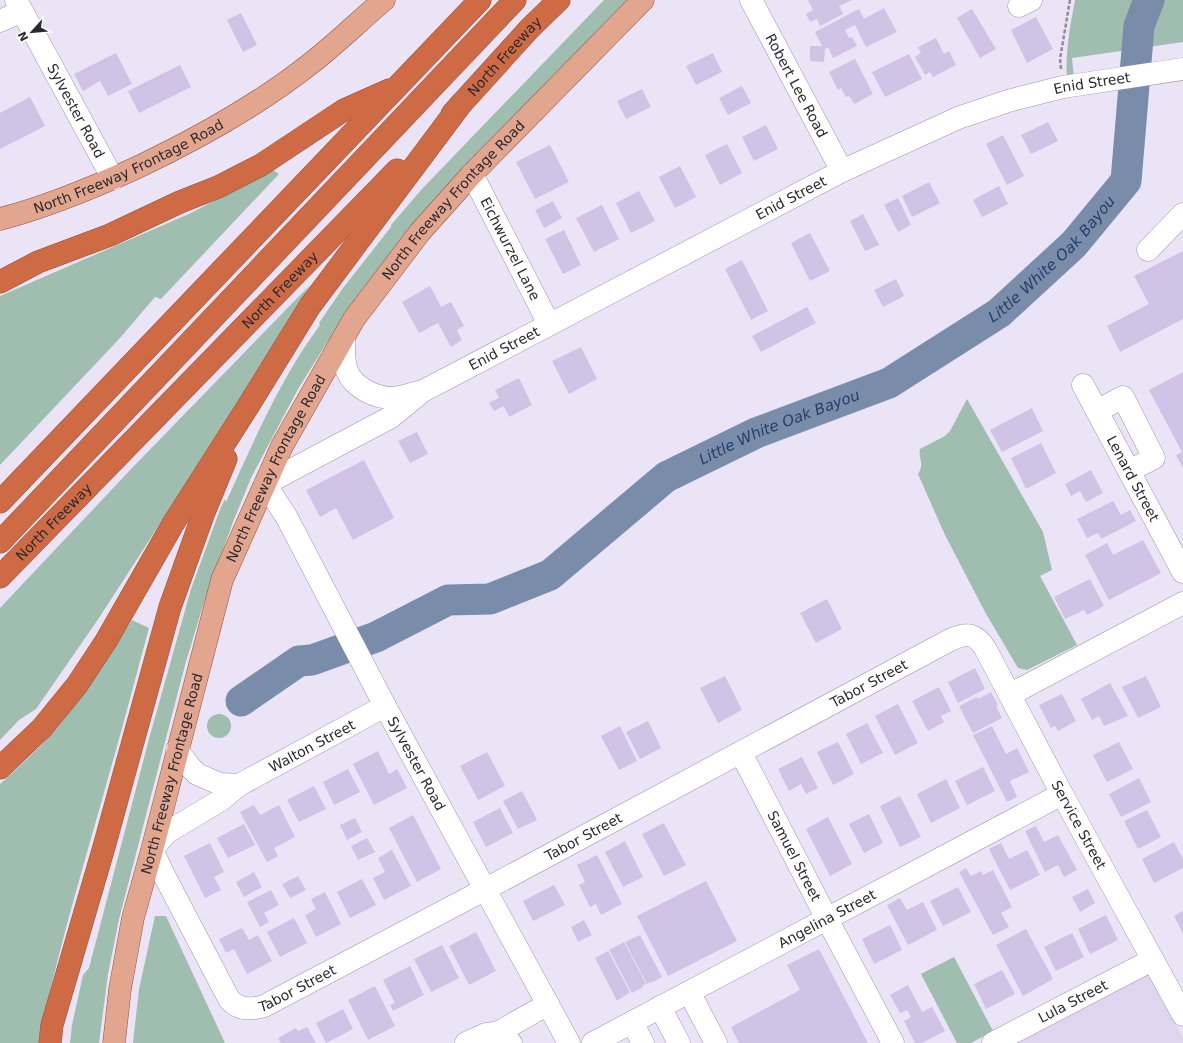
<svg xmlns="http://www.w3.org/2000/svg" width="1183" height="1043" viewBox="0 0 1183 1043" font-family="'DejaVu Sans',sans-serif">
  <rect width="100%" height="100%" fill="#ebe3f6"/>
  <polygon fill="#dfd5ef" points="1148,974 1183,1038 1183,1043 1009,1043"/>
  <g fill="#9fbeb0">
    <path d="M604,0h24l-64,65 -123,127 -79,98 -34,51 -30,48 -47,89 -18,44 -28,77 -20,66 -66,254 -11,55 -9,69h-29l2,-18 11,-50 6,-7 60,-229 42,-150 30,-82 4,-8 1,3c28,-61 54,-123 94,-177l-1,-2 24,-35 48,-61v-2l31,-36z"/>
    <path d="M1075,0h108v42l-111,16 2,21 -7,1c-2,-28 3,-53 8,-80z"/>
    <polygon points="273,170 279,174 161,299 155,297 120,338 0,465 0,296 191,213"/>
    <polygon points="310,285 216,437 99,618 36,709 19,720 0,740 0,608 134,466"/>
    <path d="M967,399l76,133 9,38 -12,6 37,69 -50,25 -9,-2 -33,-56 -40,-77 -27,-61c7,-11 0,-16 2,-25l25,-13 5,-5z"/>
    <path d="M132,620l17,8c-13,47 -25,95 -39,143 -25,90 -53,180 -71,272h-39v-259c20,-18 40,-36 57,-56 28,-34 51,-71 75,-108z"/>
    <circle cx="219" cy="726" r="12"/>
    <polygon points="155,916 166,916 225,1043 133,1043 139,989"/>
    <polygon points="954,957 993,1031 971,1043 957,1043 921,974"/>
  </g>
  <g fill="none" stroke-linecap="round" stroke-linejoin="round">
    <path stroke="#798caa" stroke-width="31" id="s1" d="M241,701l58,-40 13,-1 64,-23 72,-37 42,-1 60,-24 116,-98 90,-44 133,-50 110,-70 75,-69 52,-63 13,-155 10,-26"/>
  </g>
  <g fill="#d1c3e6">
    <polygon points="808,0 852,0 839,6 843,14 820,26 817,19 810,22 806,14 813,10"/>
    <polygon points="884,8 897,32 866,47 855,25 845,30 849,38 852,37 857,46 833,58 828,47 825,49 824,62 810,61 810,46 822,46 815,32 859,9 864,19"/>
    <polygon points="972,9 996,49 980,58 957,18"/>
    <polygon points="241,13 257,45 243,52 227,20"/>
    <polygon points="1036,17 1053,49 1027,63 1011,30"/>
    <polygon points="936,38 944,54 949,51 956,65 933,77 930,72 925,75 915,57 921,53 918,47"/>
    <polygon points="116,53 132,84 108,96 100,81 83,91 74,74"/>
    <polygon points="713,53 722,72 696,85 686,66"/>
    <polygon points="909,54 922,79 885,97 872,72"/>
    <polygon points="855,59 873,94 854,104 849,96 846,97 841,88 838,90 829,72"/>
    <polygon points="180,65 191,87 139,113 128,91"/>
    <polygon points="742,86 751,103 728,115 719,98"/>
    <polygon points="642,89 651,107 626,119 617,101"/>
    <polygon points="30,97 45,126 0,149 0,113"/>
    <polygon points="1048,122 1058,141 1031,154 1021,135"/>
    <polygon points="766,125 778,149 754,161 742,137"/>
    <polygon points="1003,135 1024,176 1007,185 986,144"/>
    <polygon points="727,144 742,173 720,185 705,155"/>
    <polygon points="550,145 569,182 535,199 516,162"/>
    <polygon points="680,166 696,197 675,208 659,177"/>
    <polygon points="929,182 940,203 912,217 902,196"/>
    <polygon points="999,186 1008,204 982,217 973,200"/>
    <polygon points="639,191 655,221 631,233 616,203"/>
    <polygon points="898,198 911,225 898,232 884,205"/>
    <polygon points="553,201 562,218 544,228 535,210"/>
    <polygon points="602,205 619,239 594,252 576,218"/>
    <polygon points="863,214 879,245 865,251 850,221"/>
    <polygon points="564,230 581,265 563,274 545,239"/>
    <polygon points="810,233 830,271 810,281 791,243"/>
    <polygon points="1183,251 1183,319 1120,352 1107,326 1149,304 1134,276"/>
    <polygon points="742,260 768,311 751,320 725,269"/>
    <polygon points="896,279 904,296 883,307 874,290"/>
    <polygon points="430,286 441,307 451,302 464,326 457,330 462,340 451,347 438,323 419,333 402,302"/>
    <polygon points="807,307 816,323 761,352 752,336"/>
    <polygon points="581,347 597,379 569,394 552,361"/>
    <polygon points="1183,372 1183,468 1176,455 1182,452 1149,390"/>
    <polygon points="519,378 532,405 509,417 504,406 494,411 489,403 499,398 495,390"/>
    <polygon points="1032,408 1043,431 1002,452 990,430"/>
    <polygon points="417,432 428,454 410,463 398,441"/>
    <polygon points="1041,443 1056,473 1026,489 1011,458"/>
    <polygon points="364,460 394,518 353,540 336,508 320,517 306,490"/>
    <polygon points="1091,470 1103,493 1086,502 1080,491 1071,496 1065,484"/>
    <polygon points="1113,501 1121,515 1130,510 1136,521 1101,539 1098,533 1087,538 1077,519"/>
    <polygon points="1143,540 1161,573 1109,600 1085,555 1107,543 1113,555"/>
    <polygon points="1090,579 1104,606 1087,615 1084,610 1065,619 1054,597"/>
    <polygon points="827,599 842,629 816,643 800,613"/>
    <polygon points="975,668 985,689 958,703 948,682"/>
    <polygon points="725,676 742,710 718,723 700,688"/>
    <polygon points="1146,676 1161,707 1138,718 1122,687"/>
    <polygon points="1110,683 1128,716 1104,726 1099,716 1092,720 1081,699"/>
    <polygon points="939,687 951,711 941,716 944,722 928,731 912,701"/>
    <polygon points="991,692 998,705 996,706 1002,718 973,733 959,706 977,697 978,699"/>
    <polygon points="1062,694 1076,721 1058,731 1055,726 1051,728 1039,705"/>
    <polygon points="898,704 918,743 895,755 875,716"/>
    <polygon points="648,721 661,748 640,759 626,732"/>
    <polygon points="867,723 883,753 861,764 846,734"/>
    <polygon points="620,726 637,761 619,770 601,736"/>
    <polygon points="992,726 1006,754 1017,748 1029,772 1010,781 1017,797 1007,802 973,735"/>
    <polygon points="838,742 854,774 833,785 817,752"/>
    <polygon points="1119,742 1133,769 1107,782 1093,755"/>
    <polygon points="378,751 389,774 397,769 407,788 374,805 353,764"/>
    <polygon points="487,752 505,786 478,800 460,766"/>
    <polygon points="802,757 818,788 806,794 801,784 789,791 778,769"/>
    <polygon points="983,767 995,791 967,805 955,781"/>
    <polygon points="348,769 360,792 334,805 323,782"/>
    <polygon points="1139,778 1151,802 1121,817 1109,794"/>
    <polygon points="946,779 960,808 931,823 917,794"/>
    <polygon points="314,786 326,809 299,822 287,800"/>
    <polygon points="522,791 537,820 518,829 503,801"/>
    <polygon points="900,796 921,837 900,847 880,806"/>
    <polygon points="254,805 260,815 279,805 295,837 274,848 278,856 267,862 240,812"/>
    <polygon points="500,808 513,833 486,847 473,822"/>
    <polygon points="1147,810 1161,837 1138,849 1124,821"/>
    <polygon points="869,814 883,843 864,853 849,824"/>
    <polygon points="413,815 441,869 417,882 389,828"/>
    <polygon points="828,817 852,864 830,876 806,829"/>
    <polygon points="355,818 362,832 347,840 340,825"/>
    <polygon points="664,823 686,865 664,876 642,834"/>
    <polygon points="244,824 255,845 228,858 217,838"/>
    <polygon points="1036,826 1044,842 1058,835 1077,870 1064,877 1058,865 1045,872 1025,831"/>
    <polygon points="367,838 375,852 358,860 351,846"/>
    <polygon points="625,841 643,877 623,887 605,852"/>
    <polygon points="1174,842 1183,859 1183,868 1154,883 1142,859"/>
    <polygon points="210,843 224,872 214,877 221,890 205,898 184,856"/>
    <polygon points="1001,843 1009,859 1027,850 1040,875 1010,890 989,849"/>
    <polygon points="392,850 411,886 384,900 373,878 385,872 378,858"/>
    <polygon points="597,855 622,904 601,915 596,904 590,907 579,885 585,882 577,865"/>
    <polygon points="966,868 971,876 981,871 983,875 993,870 1012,907 1001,913 1009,927 993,935 959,872"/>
    <polygon points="254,872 262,887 244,897 236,882"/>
    <polygon points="298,876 306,890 290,898 282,884"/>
    <polygon points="362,879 376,905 350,918 337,892"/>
    <polygon points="706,881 737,941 668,976 637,916"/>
    <polygon points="554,885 565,905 533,921 523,901"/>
    <polygon points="958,887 971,912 943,926 930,901"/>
    <polygon points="1088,889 1095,903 1080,912 1072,897"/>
    <polygon points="271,890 279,905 264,913 269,922 260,927 247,902"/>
    <polygon points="325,892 341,924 316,937 305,915 316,909 311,899"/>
    <polygon points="900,898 907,910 923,902 937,930 908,945 887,905"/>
    <polygon points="1183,911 1183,934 1174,916"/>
    <polygon points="1106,915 1118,940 1090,954 1078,929"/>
    <polygon points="294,918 307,943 280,957 267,932"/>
    <polygon points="584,920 592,935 578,942 571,927"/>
    <polygon points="890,925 902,950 874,964 862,939"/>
    <polygon points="242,928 249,940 258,935 272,961 247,974 234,949 226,953 219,939"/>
    <polygon points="1026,929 1053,979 1023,996 996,945"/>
    <polygon points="476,932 496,971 469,985 449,946"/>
    <polygon points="1072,933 1084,957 1056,971 1044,947"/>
    <polygon points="640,935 662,977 651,983 650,982 647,984 625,942"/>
    <polygon points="624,942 646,984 642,986 643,987 632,993 609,950"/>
    <polygon points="442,945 459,978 431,992 414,959"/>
    <polygon points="819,949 868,1043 739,1043 731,1027 800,990 787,965"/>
    <polygon points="608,951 630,992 617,1001 595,958"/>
    <polygon points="410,966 424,995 393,1011 390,1005 395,1003 383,980"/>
    <polygon points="1002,970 1015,994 986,1009 974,984"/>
    <polygon points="908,985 922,1012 932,1007 945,1031 922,1043 915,1043 904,1021 911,1017 907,1010 900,1013 890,995"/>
    <polygon points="375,986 395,1026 368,1040 348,1000"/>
    <polygon points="343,1009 353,1029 326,1043 316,1023"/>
    <polygon points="307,1027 316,1043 281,1043 278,1038 296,1028 298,1031"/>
  </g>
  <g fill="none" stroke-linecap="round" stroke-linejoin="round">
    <g stroke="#9e97a8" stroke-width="23">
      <g id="minor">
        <path id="s2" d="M16,0l97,179"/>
        <path id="s3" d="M751,0l91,171"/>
        <polyline points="1019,6 1031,0"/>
        <polyline points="0,21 22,11"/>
        <path id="s4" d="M472,174l77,150"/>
        <polyline points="1148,250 1183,214"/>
        <path id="s5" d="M344,337c0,11 -1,23 3,34 7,17 28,27 46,27 10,-1 20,-5 30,-7l419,-220 116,-53 50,-17 55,-14 120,-18"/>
        <path id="s6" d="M1083,385l100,187"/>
        <path id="s7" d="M419,394l-28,23 -126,67 21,32 99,190 184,337"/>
        <polyline points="1097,411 1123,397 1154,458 1129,471"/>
        <polyline points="1011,694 1183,603"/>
        <path id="s8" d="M385,706l-146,79 -18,15 -55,33 -14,17 13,27 64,122c9,11 22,11 35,7l220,-116 466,-250c17,-8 26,-7 36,10l76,144 121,221"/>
        <polyline points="177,750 190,767 197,774 220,784 239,785"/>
        <path id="s9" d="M741,753l86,166 66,124"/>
        <polyline points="689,992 716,1043"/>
        <polyline points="660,1007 679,1043"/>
        <polyline points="632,1022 643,1043"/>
        <polyline points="499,1032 548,1004"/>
        <polyline points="466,1043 486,1034 499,1032 511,1043"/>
        <path id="s10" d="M593,1043l469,-249"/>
        <path id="s11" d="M993,1043l159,-83"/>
      </g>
    </g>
    <g stroke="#95543d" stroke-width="23">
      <g id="major">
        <path id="s12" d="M0,219c47,-12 92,-31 136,-51 61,-29 121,-62 174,-104 26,-20 49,-43 74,-64"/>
        <path id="s13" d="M114,1043l6,-54 13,-71 19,-68 70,-270 60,-134 72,-127 66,-87 52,-58 171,-174"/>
      </g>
    </g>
    <g stroke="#95543d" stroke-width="23">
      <g id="highway">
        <path id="s14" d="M452,114l78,-86 29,-28"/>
        <polyline points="0,282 38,262 110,235 180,202 218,187 261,165 344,110 389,90"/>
        <polyline points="0,502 480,0"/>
        <polyline points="0,542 515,0"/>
        <path id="s15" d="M0,577l397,-407"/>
        <polyline points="0,768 42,728 77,685 106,641 173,524 247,408 310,306 461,104"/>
        <polyline points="50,1043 52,1025 104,847 170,607 203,515 226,459"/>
      </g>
    </g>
    <polyline stroke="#928c99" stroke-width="2.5" stroke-dasharray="4 2" stroke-linecap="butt" points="1061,69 1060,59 1070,0"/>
    <use href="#minor" stroke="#fff" stroke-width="22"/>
    <use href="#major" stroke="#e2a68f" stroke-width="22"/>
    <use href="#highway" stroke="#ce6b44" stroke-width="22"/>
  </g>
  <g text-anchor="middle" stroke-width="3" stroke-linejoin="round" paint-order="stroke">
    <g font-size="14" fill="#2c2930" stroke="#fff">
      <text dy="5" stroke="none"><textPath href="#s14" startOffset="78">North Freeway</textPath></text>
      <text dy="5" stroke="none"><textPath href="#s5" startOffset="861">Enid Street</textPath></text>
      <text dy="5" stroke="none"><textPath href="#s3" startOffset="97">Robert Lee Road</textPath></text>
      <text dy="5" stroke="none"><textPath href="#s2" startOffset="126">Sylvester Road</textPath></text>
      <text dy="5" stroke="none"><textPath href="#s12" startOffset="139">North Freeway Frontage Road</textPath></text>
      <text dy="5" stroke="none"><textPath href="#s5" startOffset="537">Enid Street</textPath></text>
      <text dy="5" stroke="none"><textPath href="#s13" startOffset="924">North Freeway Frontage Road</textPath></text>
      <text dy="5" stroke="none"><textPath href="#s4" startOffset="84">Eichwurzel Lane</textPath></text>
      <text dy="5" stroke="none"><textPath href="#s15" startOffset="401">North Freeway</textPath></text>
      <text dy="5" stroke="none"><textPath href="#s5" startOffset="213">Enid Street</textPath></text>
      <text dy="5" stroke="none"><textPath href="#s13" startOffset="600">North Freeway Frontage Road</textPath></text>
      <text dy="5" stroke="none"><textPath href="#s6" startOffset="106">Lenard Street</textPath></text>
      <text dy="5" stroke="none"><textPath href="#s15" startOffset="77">North Freeway</textPath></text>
      <text dy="5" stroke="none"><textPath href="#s8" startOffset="1167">Tabor Street</textPath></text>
      <text transform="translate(312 746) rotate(-28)" y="5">Walton Street</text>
      <text dy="5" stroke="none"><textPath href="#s7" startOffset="497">Sylvester Road</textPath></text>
      <text dy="5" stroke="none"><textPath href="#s13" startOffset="276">North Freeway Frontage Road</textPath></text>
      <text dy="5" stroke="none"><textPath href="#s8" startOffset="1500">Service Street</textPath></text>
      <text dy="5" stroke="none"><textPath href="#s8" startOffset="843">Tabor Street</textPath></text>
      <text dy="5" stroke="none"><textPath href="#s9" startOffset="116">Samuel Street</textPath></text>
      <text dy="5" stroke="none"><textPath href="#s10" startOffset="265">Angelina Street</textPath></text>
      <text dy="5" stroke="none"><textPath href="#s8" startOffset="519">Tabor Street</textPath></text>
      <text dy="5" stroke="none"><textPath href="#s11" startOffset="90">Lula Street</textPath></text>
    </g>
    <g font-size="15" font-style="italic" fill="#25406a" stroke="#fff">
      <text dy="5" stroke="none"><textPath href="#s1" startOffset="939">Little White Oak Bayou</textPath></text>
      <text dy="5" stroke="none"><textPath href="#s1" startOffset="615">Little White Oak Bayou</textPath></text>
    </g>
  </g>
  <g transform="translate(32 32) rotate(243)" stroke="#ffffff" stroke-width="3" paint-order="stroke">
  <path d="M0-3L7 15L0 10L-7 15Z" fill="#2c2930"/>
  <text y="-6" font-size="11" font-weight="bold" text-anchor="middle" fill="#2c2930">N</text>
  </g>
</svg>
